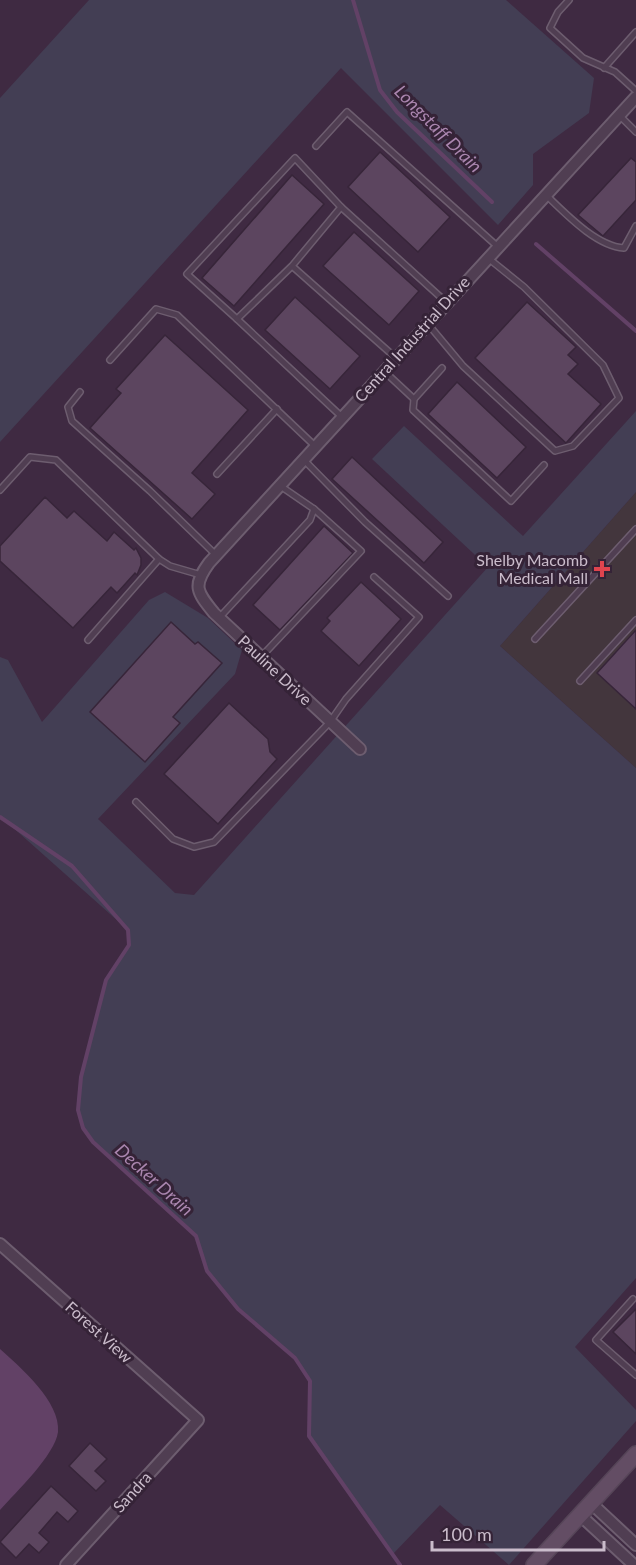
<svg xmlns="http://www.w3.org/2000/svg" width="636" height="1565" viewBox="0 0 636 1565" font-family="Lato,sans-serif">
  <rect width="100%" height="100%" fill="#3f2a42"/>
  <polygon fill="#43363d" points="636,492 636,768 500,646"/>
  <g fill="#433e54">
    <polygon points="89,0 506,0 594,78 589,113 533,154 533,185 498,225 341,68 0,442 0,98"/>
    <polygon points="636,411 636,492 500,646 636,768 636,1278 575,1347 636,1410 636,1421 509,1565 440,1505 393,1554 309,1436 310,1381 295,1358 238,1309 207,1271 196,1236 93,1142 83,1128 78,1110 81,1077 106,980 129,945 128,930 0,816 0,657 8,660 42,722 149,600 165,592 208,618 242,650 235,674 98,819 175,893 194,895 488,567 372,459 404,426 523,536"/>
  </g>
  <path fill="#624166" d="M0,1349c20,18 61,53 58,83 -3,23 -42,60 -58,78z"/>
  <g fill="none" stroke-linecap="round" stroke-linejoin="round">
    <g stroke="#624166" stroke-width="4">
      <polyline points="353,0 380,90 397,112 492,202"/>
      <polyline points="536,244 636,331"/>
      <polyline points="0,817 72,866 128,930 129,945 106,980 81,1077 78,1110 83,1128 93,1142 196,1236 207,1271 238,1309 295,1358 310,1381 309,1436 400,1565"/>
    </g>
  </g>
  <g fill="#5c455f" stroke="#372539" stroke-width="1.5">
    <polygon points="380,152 450,217 418,252 348,187"/>
    <polygon points="631,158 636,162 636,200 603,236 578,215"/>
    <polygon points="292,175 324,204 234,306 202,278"/>
    <polygon points="354,232 419,291 389,325 323,266"/>
    <polygon points="295,297 360,356 330,389 265,330"/>
    <polygon points="527,302 576,347 568,355 578,364 568,374 601,404 566,443 475,358"/>
    <polygon points="165,335 248,410 192,473 215,494 192,519 90,428 121,393 116,389"/>
    <polygon points="457,382 526,447 497,478 428,414"/>
    <polygon points="352,457 443,542 424,563 332,479"/>
    <polygon points="45,497 67,518 74,511 107,541 114,532 134,550 136,548 141,558 141,565 137,575 135,573 117,593 111,587 73,628 0,561 0,546"/>
    <polygon points="324,526 353,553 280,630 253,605"/>
    <polygon points="361,582 401,619 359,666 321,631 330,621 327,618"/>
    <polygon points="171,622 195,644 198,642 222,663 173,717 180,723 145,762 90,712"/>
    <polygon points="636,630 636,709 597,673"/>
    <polygon points="229,703 268,739 270,752 277,759 218,824 164,774"/>
    <polygon points="636,1309 636,1354 613,1332"/>
    <polygon points="90,1443 107,1459 95,1471 106,1481 96,1491 69,1466"/>
    <polygon points="51,1486 78,1511 68,1522 57,1512 39,1533 49,1542 39,1553 29,1544 16,1558 0,1542"/>
  </g>
  <g fill="none" stroke-linecap="round" stroke-linejoin="round">
    <g stroke="#6d5d6f" stroke-width="8">
      <g id="lane">
        <polyline points="569,0 558,12 550,28 583,58 615,72 636,91"/>
        <polyline points="604,68 636,32"/>
        <polyline points="619,115 636,132"/>
        <polyline points="316,146 347,112 497,246"/>
        <path d="M546,195c20,19 50,51 78,53l12,-22"/>
        <polyline points="341,207 446,302"/>
        <polyline points="292,266 237,319 187,274 295,158 341,207 292,266 396,358"/>
        <polyline points="237,319 342,417"/>
        <polyline points="428,324 463,366 555,451 573,446 619,398 603,365 524,287 488,258"/>
        <polyline points="110,360 156,309 177,315 315,446"/>
        <polyline points="385,372 414,399 442,368"/>
        <polyline points="80,392 68,407 72,421 150,491 216,555"/>
        <polyline points="414,399 413,410 511,501 544,465"/>
        <polyline points="303,459 365,522 448,596"/>
        <polyline points="217,474 277,409"/>
        <polyline points="0,490 30,457 56,460 159,559 170,566 201,575"/>
        <polyline points="219,618 310,520 314,509 279,485"/>
        <polyline points="535,639 636,529"/>
        <polyline points="88,640 159,559"/>
        <polyline points="261,657 361,551 314,509"/>
        <polyline points="580,681 636,620"/>
        <polyline points="136,802 173,839 194,847 214,842 330,722 346,699 419,617 374,577"/>
        <polyline points="633,1299 596,1340 636,1375"/>
      </g>
    </g>
    <g stroke="#6d5d6f" stroke-width="14">
      <g id="street">
        <path d="M360,749l-146,-136c-17,-21 -22,-27 -5,-50l427,-466"/>
        <polyline points="0,1244 198,1420 66,1565"/>
        <polyline points="591,1503 636,1545"/>
        <polyline points="580,1515 634,1565"/>
      </g>
    </g>
    <g stroke="#564558" stroke-width="18">
      <polyline id="secondary" points="534,1565 636,1454"/>
    </g>
    <use href="#lane" stroke="#503e52" stroke-width="5"/>
    <use href="#street" stroke="#503e52" stroke-width="10"/>
    <use href="#secondary" stroke="#634d64" stroke-width="15"/>
  </g>
  <path fill="#e0444e" stroke="#352337" stroke-width="2" d="M599 560h6v6h6v6h-6v6h-6v-6h-6v-6h6z"/>
  <g text-anchor="middle" stroke-width="6" stroke-linejoin="round" paint-order="stroke">
    <g font-size="16" fill="#cabccb" stroke="#352337">
      <text transform="translate(412 339) rotate(-48)" y="6">Central Industrial Drive</text>
      <text transform="translate(275 670) rotate(43)" y="6">Pauline Drive</text>
      <text transform="translate(99 1332) rotate(42)" y="6">Forest View</text>
      <text transform="translate(132 1492) rotate(-48)" y="6">Sandra</text>
    </g>
    <g font-size="16" fill="#cabccb" stroke="#352337" text-anchor="end">
      <text x="588" y="566">Shelby Macomb<tspan x="588" dy="18">Medical Mall</tspan></text>
    </g>
    <g font-size="18" font-style="italic" fill="#aa86af" stroke="#352337">
      <text transform="translate(438 129) rotate(45)" y="6">Longstaff Drain</text>
      <text transform="translate(154 1180) rotate(42)" y="6">Decker Drain</text>
    </g>
  </g>
  <path d="M432 1541v9h172v-9" fill="none" stroke="#cabccb" stroke-width="3"/>
  <text x="441" y="1541" font-size="18" fill="#cabccb" stroke="#352337" stroke-width="4.5" paint-order="stroke">100 m</text>
</svg>
